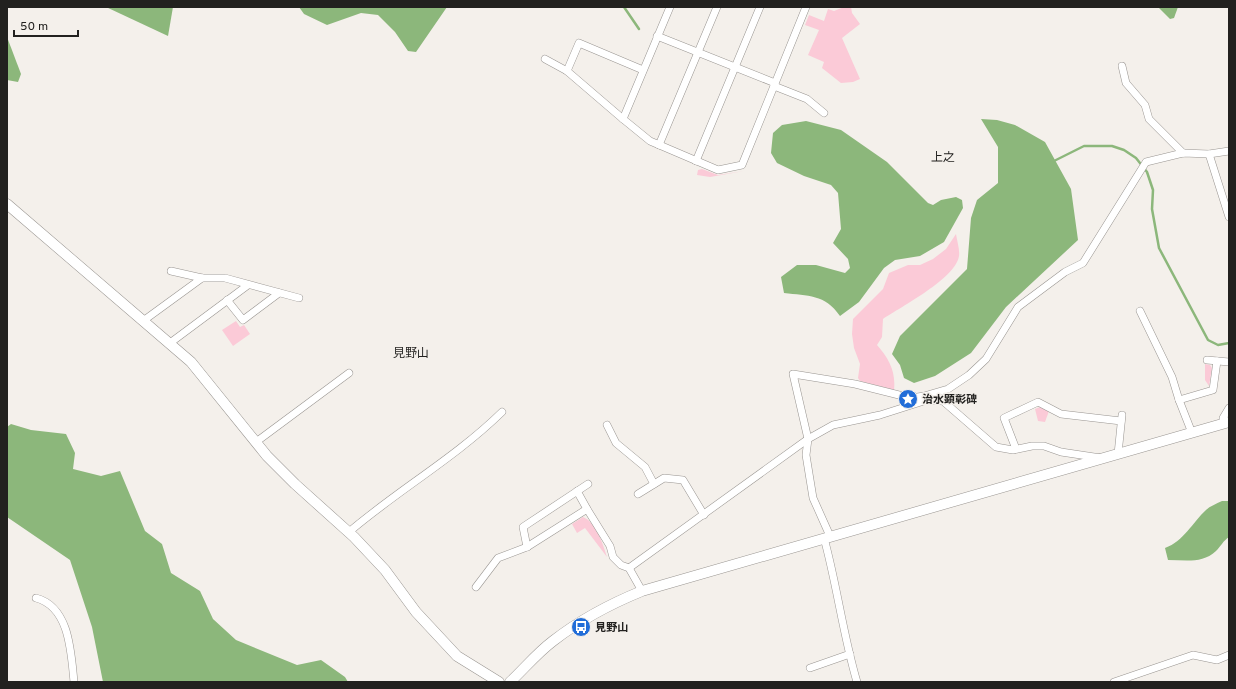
<svg xmlns="http://www.w3.org/2000/svg" width="1236" height="689" viewBox="0 0 1236 689" font-family="Overpass,'Noto Sans JP',sans-serif">
  <rect width="100%" height="100%" fill="#f4f0eb"/>
  <g fill="#fbcad7">
    <polygon points="844,7 851,7 852,13 860,24 842,38 860,79 853,82 841,83 822,68 824,62 808,55 819,30 805,25 809,15 824,21 828,9 834,11"/>
    <polygon points="702,169 718,175 744,171 710,177 697,175 698,170"/>
    <path d="M956,234c1,7 4,16 3,22 -3,22 -58,51 -76,63l-1,18 -5,8c12,14 19,26 17,45l-34,-9 -2,-3 2,-14 -6,-16 -2,-14 1,-15 30,-30 6,-16 19,-8h12l13,-6 13,-10z"/>
    <polygon points="236,321 240,327 244,325 250,334 233,346 222,330"/>
    <polygon points="1205,364 1210,365 1212,368 1209,386 1205,380"/>
    <polygon points="1040,407 1049,411 1045,422 1038,421 1035,409"/>
    <path d="M583,517c13,5 20,27 24,40l-22,-29 -8,5 -5,-9z"/>
  </g>
  <g fill="#8cb77b">
    <polygon points="106,7 173,7 168,36"/>
    <polygon points="299,7 447,7 416,52 408,51 395,32 378,15 361,13 327,25 304,14"/>
    <polygon points="1158,7 1178,7 1174,18 1170,19"/>
    <polygon points="7,37 21,74 18,82 7,80"/>
    <polygon points="981,119 997,120 1015,125 1045,142 1071,189 1078,240 1006,307 971,353 935,376 914,383 904,378 900,365 892,354 900,336 967,269 971,218 977,200 998,183 998,147"/>
    <path d="M806,121l35,9 46,32 41,41 5,2 8,-5 15,-3 6,3 1,8 -19,34 -24,14 -25,4 -11,8 -25,34 -19,14c-15,-22 -32,-20 -56,-23l-3,-16 16,-12h19l29,8 5,-5 -2,-9 -15,-16 8,-14 -3,-36 -7,-8 -27,-9 -27,-13 -6,-10 2,-20 9,-8z"/>
    <polygon points="11,424 31,430 66,434 75,453 73,469 101,476 120,471 145,531 162,544 171,573 200,591 213,619 236,640 297,665 321,660 345,677 348,682 103,682 92,627 70,560 7,517 7,427"/>
    <path d="M1222,501h7v36c-6,4 -8,9 -13,14 -14,13 -31,9 -48,9l-3,-12c19,-7 27,-25 41,-38 4,-4 10,-6 16,-9z"/>
  </g>
  <g fill="none" stroke-linecap="round" stroke-linejoin="round">
    <g stroke="#8cb77b" stroke-width="2.5">
      <polyline points="624,7 639,29"/>
      <polyline points="1054,161 1084,146 1112,146 1124,150 1136,158 1147,172 1153,190 1152,209 1159,248 1208,340 1218,345 1229,343"/>
    </g>
    <g stroke="#999591" stroke-width="8">
      <g id="street">
        <polyline points="670,7 623,119 650,141 718,170 742,165 806,7"/>
        <polyline points="657,36 775,83"/>
        <polyline points="545,59 567,71 623,119"/>
        <polyline points="1122,66 1126,83 1145,105 1149,119 1183,153"/>
        <polyline points="567,71 579,43 643,70"/>
        <polyline points="774,86 807,99 824,113"/>
        <polyline points="659,145 717,7"/>
        <polyline points="1209,154 1229,217"/>
        <polyline points="696,161 760,7"/>
        <polyline points="171,271 202,278 225,278 299,298"/>
        <polyline points="227,300 243,320 279,293"/>
        <polyline points="1140,311 1172,377 1179,400 1192,433"/>
        <polyline points="143,321 202,278"/>
        <polyline points="170,343 248,285"/>
        <polyline points="1207,360 1229,362"/>
        <polyline points="911,398 924,396 948,389 969,375 986,359 1018,307 1065,272 1083,263 1146,162 1183,153 1209,154 1229,151"/>
        <polyline points="1179,400 1213,390 1217,361"/>
        <polyline points="1224,423 1223,418 1229,408"/>
        <polyline points="607,425 616,443 645,467 654,484"/>
        <polyline points="256,442 349,373"/>
        <polyline points="1016,449 1004,418 1038,402 1061,414 1121,421"/>
        <polyline points="1118,454 1122,415"/>
        <polyline points="577,491 587,509"/>
        <polyline points="638,494 664,478 683,480 704,515"/>
        <path d="M349,532c49,-42 106,-74 153,-120"/>
        <polyline points="830,536 813,498 806,455 808,439 793,374 855,384 911,398 912,402"/>
        <path d="M824,538c13,47 19,97 33,144"/>
        <polyline points="527,547 523,527 588,484"/>
        <polyline points="629,568 808,439 833,425 880,415 924,401 943,401 996,447 1013,450 1032,446 1044,446 1061,452 1101,458"/>
        <polyline points="476,587 498,558 527,547 587,509 610,546 613,557 621,565 629,568 642,591"/>
        <path d="M36,598c34,9 35,55 38,84"/>
        <polyline points="810,668 850,654"/>
        <polyline points="1114,682 1193,655 1217,660 1229,655"/>
      </g>
    </g>
    <g stroke="#999591" stroke-width="11">
      <g id="secondary">
        <polyline points="7,204 191,362 267,456 295,484 354,537 385,570 416,612 457,656 499,682"/>
        <path d="M510,682c14,-13 27,-29 43,-41 27,-21 57,-37 89,-50l587,-169"/>
      </g>
    </g>
    <use href="#street" stroke="#fff" stroke-width="7"/>
    <use href="#secondary" stroke="#fff" stroke-width="10"/>
  </g>
  <defs>
    <g id="sight-disc" transform="scale(1)"><circle r="9.5" fill="#216dd8" stroke="#f4f0eb"/><path d="M0-6L1.8-2.2L6-1.7L2.9 1.2L3.7 5.4L0 3.3L-3.7 5.4L-2.9 1.2L-6-1.7L-1.8-2.2Z" fill="#fff"/></g>
    <g id="bus-disc" transform="scale(1)"><circle r="9.5" fill="#216dd8" stroke="#f4f0eb"/><path d="M-5-6H5V4H4V6H2V4H-2V6H-4V4H-5ZM-3.5-4V0h7V-4ZM-3.5 1.2v1.5H-2V1.2ZM2 1.2v1.5H3.5V1.2Z" fill="#fff"/></g>
  </defs>
  <g fill-rule="evenodd">
    <use href="#sight-disc" x="908" y="399"/>
    <use href="#bus-disc" x="581" y="627"/>
  </g>
  <g text-anchor="middle" stroke-width="3" stroke-linejoin="round" paint-order="stroke">
    <g font-size="11" font-weight="bold" fill="#22211f" stroke="#f4f0eb" text-anchor="start">
      <text x="922" y="403">治水顕彰碑</text>
      <text x="595" y="631">見野山</text>
    </g>
    <g font-size="12" fill="#22211f" stroke="#f4f0eb">
      <text x="943" y="161">上之</text>
      <text x="411" y="357">見野山</text>
    </g>
  </g>
  <rect width="1236" height="689" fill="none" stroke="#22211f" stroke-width="16"/>
  <path d="M14 30v6h64v-6" fill="none" stroke="#22211f" stroke-width="2"/>
  <text x="20" y="30" font-size="12" fill="#22211f" stroke="#f4f0eb" stroke-width="3" paint-order="stroke">50 m</text>
</svg>
